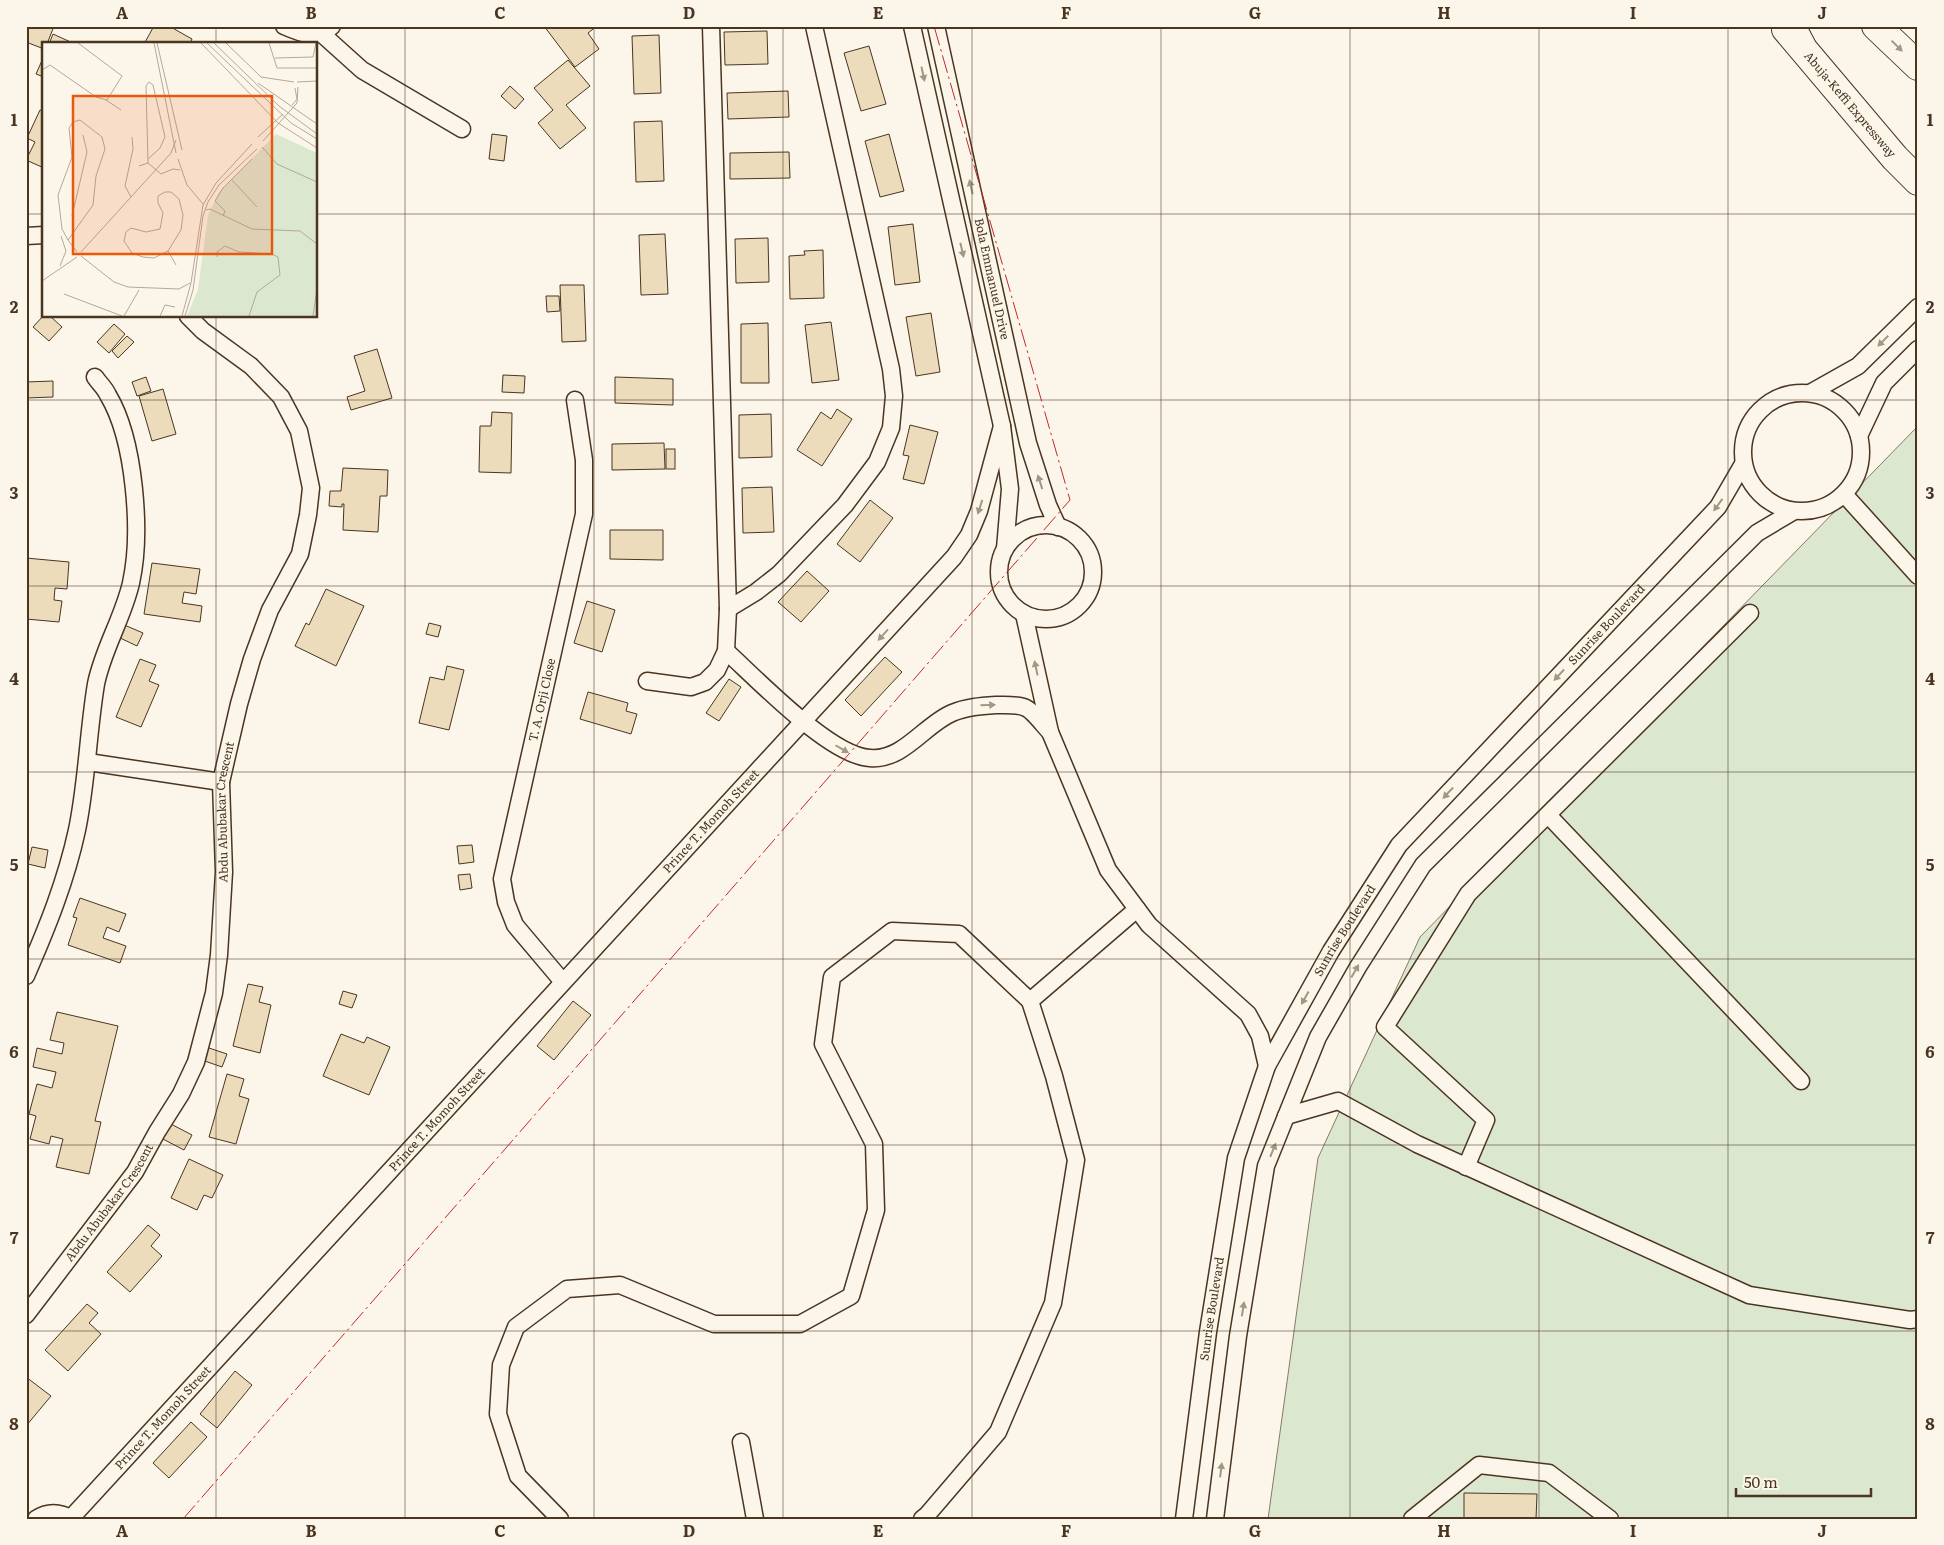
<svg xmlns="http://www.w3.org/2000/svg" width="1944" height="1545" viewBox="0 0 1944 1545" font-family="Literata,serif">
  <rect width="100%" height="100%" fill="#fbf6e9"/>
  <polygon fill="#dce7d0" stroke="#887966" points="1918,426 1918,1519 1268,1519 1318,1158 1420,937"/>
  <g fill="#ecdcbc" stroke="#4a3520">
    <polygon points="26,26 54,26 47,44 44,44 44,49 26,42"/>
    <polygon points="154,26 169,26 192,39 190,44 144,44"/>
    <polygon points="544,26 597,26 588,33 599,49 575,67"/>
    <polygon points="767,31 768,64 725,65 724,32"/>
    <polygon points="53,34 75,44 49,44"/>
    <polygon points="659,35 661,93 634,94 632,36"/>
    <polygon points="869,46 886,104 861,111 844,53"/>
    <polygon points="44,56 44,77 36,74"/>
    <polygon points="568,60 590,86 566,105 586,128 560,149 538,123 553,110 534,88"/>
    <polygon points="510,86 524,99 515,109 501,96"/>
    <polygon points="788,91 789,117 728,119 727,93"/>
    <polygon points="40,110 44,111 44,168 26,160 35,142 27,138"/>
    <polygon points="662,121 664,181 636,182 634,122"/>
    <polygon points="492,134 507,136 504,161 489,159"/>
    <polygon points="889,134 904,191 880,197 865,141"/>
    <polygon points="789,152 790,178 730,179 730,153"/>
    <polygon points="913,224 920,282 895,285 888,227"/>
    <polygon points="665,234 668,294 641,295 639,235"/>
    <polygon points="768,238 769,282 736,283 735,239"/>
    <polygon points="823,250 824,298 790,299 789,256 805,255 804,251"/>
    <polygon points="560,285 584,285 586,341 562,342"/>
    <polygon points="546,296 559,296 560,311 547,312"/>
    <polygon points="931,313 940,372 916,376 906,317"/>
    <polygon points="44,315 50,316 62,327 49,341 33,327"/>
    <polygon points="831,322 839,380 812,383 805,325"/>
    <polygon points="768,323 769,383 741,383 741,324"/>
    <polygon points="114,324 125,334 109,353 97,342"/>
    <polygon points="127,336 134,342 118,358 112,351"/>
    <polygon points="377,349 392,398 351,410 347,397 365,391 354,356"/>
    <polygon points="503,375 525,376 524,393 502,392"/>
    <polygon points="146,377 151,391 137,396 132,382"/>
    <polygon points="615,377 673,379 673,405 615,403"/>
    <polygon points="53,381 53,397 26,398 26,382"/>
    <polygon points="163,389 176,434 152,441 139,396"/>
    <polygon points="837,409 852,419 822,466 797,450 821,412 831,419"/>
    <polygon points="492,412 512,413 511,473 479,472 480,426 491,426"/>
    <polygon points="771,414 772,457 739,458 739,415"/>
    <polygon points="910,425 938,432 924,484 903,479 909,456 903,455"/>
    <polygon points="664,443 665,469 612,470 612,444"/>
    <rect x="666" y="449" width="9" height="20"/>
    <polygon points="343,468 388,470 387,496 380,496 378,532 343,530 344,504 342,504 342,507 329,506 330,491 341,491"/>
    <polygon points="772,487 774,532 743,533 742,488"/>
    <polygon points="870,500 893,518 860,562 837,544"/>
    <polygon points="610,530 663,530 663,560 610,559"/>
    <polygon points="26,558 69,562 67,589 55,588 54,600 62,601 59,622 26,619"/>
    <polygon points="152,563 200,569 196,594 184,592 182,603 202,606 200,622 144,614"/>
    <polygon points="807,571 829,591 801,622 778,602"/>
    <polygon points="326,589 364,606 336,666 295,646 306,623 309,625"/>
    <polygon points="587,601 615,610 602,652 574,643"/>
    <polygon points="429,623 441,626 438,637 426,634"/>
    <polygon points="122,624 143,633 137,646 116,636"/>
    <polygon points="885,657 902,672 861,716 845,700"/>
    <polygon points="140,659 156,665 149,681 159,685 141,727 116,717"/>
    <polygon points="447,666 464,670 449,730 419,723 430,677 444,680"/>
    <polygon points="729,679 741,687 719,721 706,713"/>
    <polygon points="588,692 628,703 626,711 637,714 631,734 580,719"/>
    <polygon points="472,845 474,862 459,864 457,846"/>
    <polygon points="32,847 48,850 45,868 28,864"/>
    <polygon points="470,874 472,888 460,890 458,875"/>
    <polygon points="80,898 126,914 119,932 107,927 103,938 126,946 120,963 68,945 77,918 73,917"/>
    <polygon points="248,984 263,987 259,1002 271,1005 260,1053 233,1046"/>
    <polygon points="343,991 357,995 352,1008 339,1004"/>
    <polygon points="573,1001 591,1015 554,1060 537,1046"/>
    <polygon points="57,1012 118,1026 95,1121 101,1122 89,1174 56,1167 63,1139 51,1136 49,1144 30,1139 36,1116 29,1114 37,1084 52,1088 56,1072 33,1067 37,1048 62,1054 64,1043 50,1040"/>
    <polygon points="341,1034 364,1043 367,1037 390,1047 369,1095 323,1076"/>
    <polygon points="203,1046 227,1054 222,1067 199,1059"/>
    <polygon points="227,1074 244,1079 239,1096 249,1099 236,1144 209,1137"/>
    <polygon points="169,1123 192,1135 184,1150 161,1138"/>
    <polygon points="189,1159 223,1175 212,1198 204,1195 197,1210 171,1198"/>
    <polygon points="148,1225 160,1235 151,1246 162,1256 130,1292 107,1272"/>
    <polygon points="87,1304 98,1313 89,1323 101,1334 68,1371 45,1350"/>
    <polygon points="235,1371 252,1385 217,1428 200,1414"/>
    <polygon points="26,1377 51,1396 26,1426"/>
    <polygon points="191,1422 207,1437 169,1478 153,1463"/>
    <polygon points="1464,1493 1537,1494 1536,1519 1464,1519"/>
  </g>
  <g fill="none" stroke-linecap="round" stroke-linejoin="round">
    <g stroke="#4a3520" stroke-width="19">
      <g id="minor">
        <path d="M284,26c16,7 34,15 48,0"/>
        <polyline points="912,26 1002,426 1010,489 1005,549"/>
        <path id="s1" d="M936,26l92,417 20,62 10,22"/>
        <polyline points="322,34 362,70 462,129"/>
        <polyline points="26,236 44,235"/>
        <circle cx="1802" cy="452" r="59"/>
        <polyline points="1810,393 1858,366 1918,307"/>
        <polyline points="1859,436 1884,383 1918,349"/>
        <polyline points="1844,494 1918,576"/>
        <circle cx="1046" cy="572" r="47"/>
        <polyline points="728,609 756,592 779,574 845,505 877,462 891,428 894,396 891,369 814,26"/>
        <polyline points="1024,614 1050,732 1108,870 1149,925 1248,1014 1260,1036 1267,1066"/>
        <path d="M726,651c31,28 104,105 144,107 33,3 54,-33 82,-45 14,-6 29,-7 44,-8 9,0 22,-1 30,3 7,3 18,18 24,24"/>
        <polyline points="647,681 691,687 705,682 717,670 726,651 728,609 711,26"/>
        <polyline points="88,762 221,782"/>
        <polyline points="1548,815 1801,1081"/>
        <path d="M26,976c21,-48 40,-95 51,-146 10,-48 11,-98 19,-146 7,-35 27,-66 35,-101 11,-50 4,-143 -23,-188 -3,-7 -9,-12 -13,-18"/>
        <path id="s2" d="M563,982l-48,-57 -9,-23 -4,-23 82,-365v-54l-9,-60"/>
        <polyline points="1030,1001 1137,909"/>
        <polyline points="1286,1116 1338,1101 1417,1144 1749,1295 1910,1320 1918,1319"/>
        <polyline points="1466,1167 1486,1120 1385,1027 1468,894 1750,613"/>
        <path id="s3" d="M26,1315l109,-143 22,-40 24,-38 15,-32 18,-69 5,-38 5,-83 -3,-90 18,-78 13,-45 18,-49 30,-56 8,-39 3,-27 -12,-57 -18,-34 -30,-31 -48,-35 -15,-15"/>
        <polyline points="741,1442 755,1519"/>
        <path id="s4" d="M71,1518l883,-961 15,-22 10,-24 23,-85"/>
        <path d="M36,1519c12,-8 24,-7 36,0"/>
        <polyline points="560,1519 518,1476 498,1414 501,1365 516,1327 567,1289 620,1285 714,1324 800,1324 851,1296 876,1210 874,1144 823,1044 832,977 892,931 959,934 1030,1001 1054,1076 1076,1160 1053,1303 998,1432 927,1515 922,1519"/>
        <path id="s5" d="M1184,1519l24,-187 28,-174 31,-92 64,-115 68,-106 319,-338 25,-43"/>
        <polyline points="1215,1519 1238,1336 1266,1166 1318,1037 1358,967 1423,865 1757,533 1794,511"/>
        <polyline points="1412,1519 1479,1465 1549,1473 1610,1519"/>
      </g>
    </g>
    <g stroke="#4a3520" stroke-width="30">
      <g id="trunk">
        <path id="s6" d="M1786,29l109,129 23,23"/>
      </g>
    </g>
    <g stroke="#4a3520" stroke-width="30">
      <g id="motorway">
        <polyline points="1791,26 1802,47"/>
        <polyline points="1876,26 1918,66"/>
      </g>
    </g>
    <use href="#minor" stroke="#fbf6e9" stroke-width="16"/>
    <use href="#trunk" stroke="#fbf6e9" stroke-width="28"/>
    <use href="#motorway" stroke="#fbf6e9" stroke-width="28"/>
    <polyline stroke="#c62828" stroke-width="1" stroke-dasharray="18 4 2.5 4" stroke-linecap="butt" points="183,1519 1070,500 934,26"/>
  </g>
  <defs><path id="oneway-solid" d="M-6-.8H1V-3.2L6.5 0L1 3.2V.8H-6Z" transform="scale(1.25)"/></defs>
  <g fill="#a29684">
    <use href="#oneway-solid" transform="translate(1897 46) rotate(44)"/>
    <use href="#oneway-solid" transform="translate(923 74) rotate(78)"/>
    <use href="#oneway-solid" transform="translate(971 187) rotate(-103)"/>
    <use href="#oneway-solid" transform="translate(962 250) rotate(77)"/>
    <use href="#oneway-solid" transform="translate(1883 341) rotate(135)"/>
    <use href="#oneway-solid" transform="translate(1040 482) rotate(-108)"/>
    <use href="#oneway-solid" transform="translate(1718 505) rotate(126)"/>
    <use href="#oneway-solid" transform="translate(980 507) rotate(108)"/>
    <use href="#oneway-solid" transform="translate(883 635) rotate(132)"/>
    <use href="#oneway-solid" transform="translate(1036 668) rotate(-102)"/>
    <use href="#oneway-solid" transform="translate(1559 675) rotate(133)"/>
    <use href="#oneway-solid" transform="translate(988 705) rotate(-2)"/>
    <use href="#oneway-solid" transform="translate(842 749) rotate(30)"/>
    <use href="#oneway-solid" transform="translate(1448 793) rotate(133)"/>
    <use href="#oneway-solid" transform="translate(1355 971) rotate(-60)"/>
    <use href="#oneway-solid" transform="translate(1305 998) rotate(119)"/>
    <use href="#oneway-solid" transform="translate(1273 1150) rotate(-68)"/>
    <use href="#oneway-solid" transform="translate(1243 1309) rotate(-81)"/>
    <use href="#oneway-solid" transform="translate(1221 1470) rotate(-83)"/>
  </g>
  <path fill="none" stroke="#4a3520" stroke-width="1" stroke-opacity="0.55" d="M216,26v18M405,26v1493M594,26v1493M783,26v1493M972,26v1493M1161,26v1493M1350,26v1493M1539,26v1493M1728,26v1493M26,214h18M316,214h1602M216,316v1203M26,400h1892M26,586h1892M26,772h1892M26,959h1892M26,1145h1892M26,1331h1892"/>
  <g text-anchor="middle" stroke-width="4" stroke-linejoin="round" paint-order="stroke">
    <g font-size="12" fill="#4a3520" stroke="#fbf6e9">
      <text dy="4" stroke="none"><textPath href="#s6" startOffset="99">Abuja-Keffi Expressway</textPath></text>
      <text dy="4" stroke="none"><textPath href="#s1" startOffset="259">Bola Emmanuel Drive</textPath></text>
      <text dy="4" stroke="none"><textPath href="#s5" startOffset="1022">Sunrise Boulevard</textPath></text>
      <text dy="4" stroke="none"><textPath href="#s2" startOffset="306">T. A. Orji Close</textPath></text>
      <text dy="4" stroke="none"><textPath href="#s3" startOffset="559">Abdu Abubakar Crescent</textPath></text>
      <text dy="4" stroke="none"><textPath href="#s4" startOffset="946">Prince T. Momoh Street</textPath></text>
      <text dy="4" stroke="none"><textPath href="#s5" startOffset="618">Sunrise Boulevard</textPath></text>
      <text dy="4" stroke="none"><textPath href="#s4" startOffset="541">Prince T. Momoh Street</textPath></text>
      <text dy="4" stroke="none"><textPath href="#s3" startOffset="140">Abdu Abubakar Crescent</textPath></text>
      <text dy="4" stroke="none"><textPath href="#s5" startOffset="212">Sunrise Boulevard</textPath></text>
      <text dy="4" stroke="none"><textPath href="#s4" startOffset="136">Prince T. Momoh Street</textPath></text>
    </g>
  </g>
  <g transform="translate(42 42)">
    <rect width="275" height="275" fill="#fbf6e9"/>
    <path d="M234,92l41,19v163h-130l11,-27 10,-74 11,-23z" fill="#dce7d0"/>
    <path fill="none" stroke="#b4a999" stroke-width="1" d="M112,1l22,110M115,1l25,107M159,1l77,80 39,25M165,1l84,80 26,16M172,1l65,63 38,28M184,1l35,34 33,5M227,1l8,25h40M233,16l38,-1 3,-14M0,28l8,-5 46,32 11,3 15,-24 -44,-33M255,40l20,-1M216,41l59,41M64,58l15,10M250,63l5,-6 -2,-11M216,95l25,-23M221,99l34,-38 1,-16M220,105l15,17 40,18M136,117l9,26 16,19M106,121l13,11 12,-5 7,1M97,124l9,-3 -2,-77 3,-4 4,3 12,52 -5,11 -12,11M190,138l25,27M89,155l-6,-11 8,-37 -1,-12M164,168l4,-1 42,20 48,2 17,13M30,174l15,-64 -4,-17M181,174l2,-5 -10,-10 8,-13 29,-29M26,198l25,-35 3,-29 9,-27 -3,-12 -22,-17 -7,2 -4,6 3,29 -14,38 4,34 6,11 9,12M126,209l-14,7 -11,-1 -11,-4 -8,-12 2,-9 5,-4 15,4 14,-3 3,-16 -5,-10v-7l7,-4h6l8,7 4,16 -2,15 -13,21 8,14M39,210l90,-99 5,-13M39,214l33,26 14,5 51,2 11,-6M175,215v-5l8,-6 14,6 33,2 6,3 2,18 -23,17 -8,24M18,224l6,-15 -5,-15M0,239l35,-24M22,252l58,22M82,274l15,-26M118,274l5,-11 10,2M140,274l9,-33 12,-78 13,-22 36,-39M143,274l8,-26 10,-74 5,-14 11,-17 38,-36M271,274l4,-27"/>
    <path fill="#e8590c" fill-opacity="0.15" stroke="#e8590c" stroke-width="2.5" d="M31,54h199v158h-199z"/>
    <rect width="275" height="275" fill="none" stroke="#4a3520" stroke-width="2.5"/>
  </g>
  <rect width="1944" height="1545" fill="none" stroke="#fbf6e9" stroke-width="55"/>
  <path d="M1736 1488v8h135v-8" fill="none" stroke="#4a3520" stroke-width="2.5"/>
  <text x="1744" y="1488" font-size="15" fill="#4a3520" stroke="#fbf6e9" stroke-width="4" paint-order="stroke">50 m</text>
  <rect x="28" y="28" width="1888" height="1490" fill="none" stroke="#4a3520" stroke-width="2"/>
  <g font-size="16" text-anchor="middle" font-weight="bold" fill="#4a3520">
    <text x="122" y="19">A</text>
    <text x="311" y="19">B</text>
    <text x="500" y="19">C</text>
    <text x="689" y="19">D</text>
    <text x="878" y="19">E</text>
    <text x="1066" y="19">F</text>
    <text x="1255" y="19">G</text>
    <text x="1444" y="19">H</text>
    <text x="1633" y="19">I</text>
    <text x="1822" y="19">J</text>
    <text x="14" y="126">1</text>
    <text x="1930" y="126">1</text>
    <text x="14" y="313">2</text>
    <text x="1930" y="313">2</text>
    <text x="14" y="499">3</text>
    <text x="1930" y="499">3</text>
    <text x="14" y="685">4</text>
    <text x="1930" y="685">4</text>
    <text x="14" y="871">5</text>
    <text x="1930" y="871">5</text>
    <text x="14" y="1058">6</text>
    <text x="1930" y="1058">6</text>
    <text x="14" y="1244">7</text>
    <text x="1930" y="1244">7</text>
    <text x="14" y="1430">8</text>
    <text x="1930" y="1430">8</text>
    <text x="122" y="1537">A</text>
    <text x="311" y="1537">B</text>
    <text x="500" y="1537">C</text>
    <text x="689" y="1537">D</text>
    <text x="878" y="1537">E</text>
    <text x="1066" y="1537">F</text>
    <text x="1255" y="1537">G</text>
    <text x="1444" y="1537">H</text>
    <text x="1633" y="1537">I</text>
    <text x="1822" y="1537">J</text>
  </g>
</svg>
